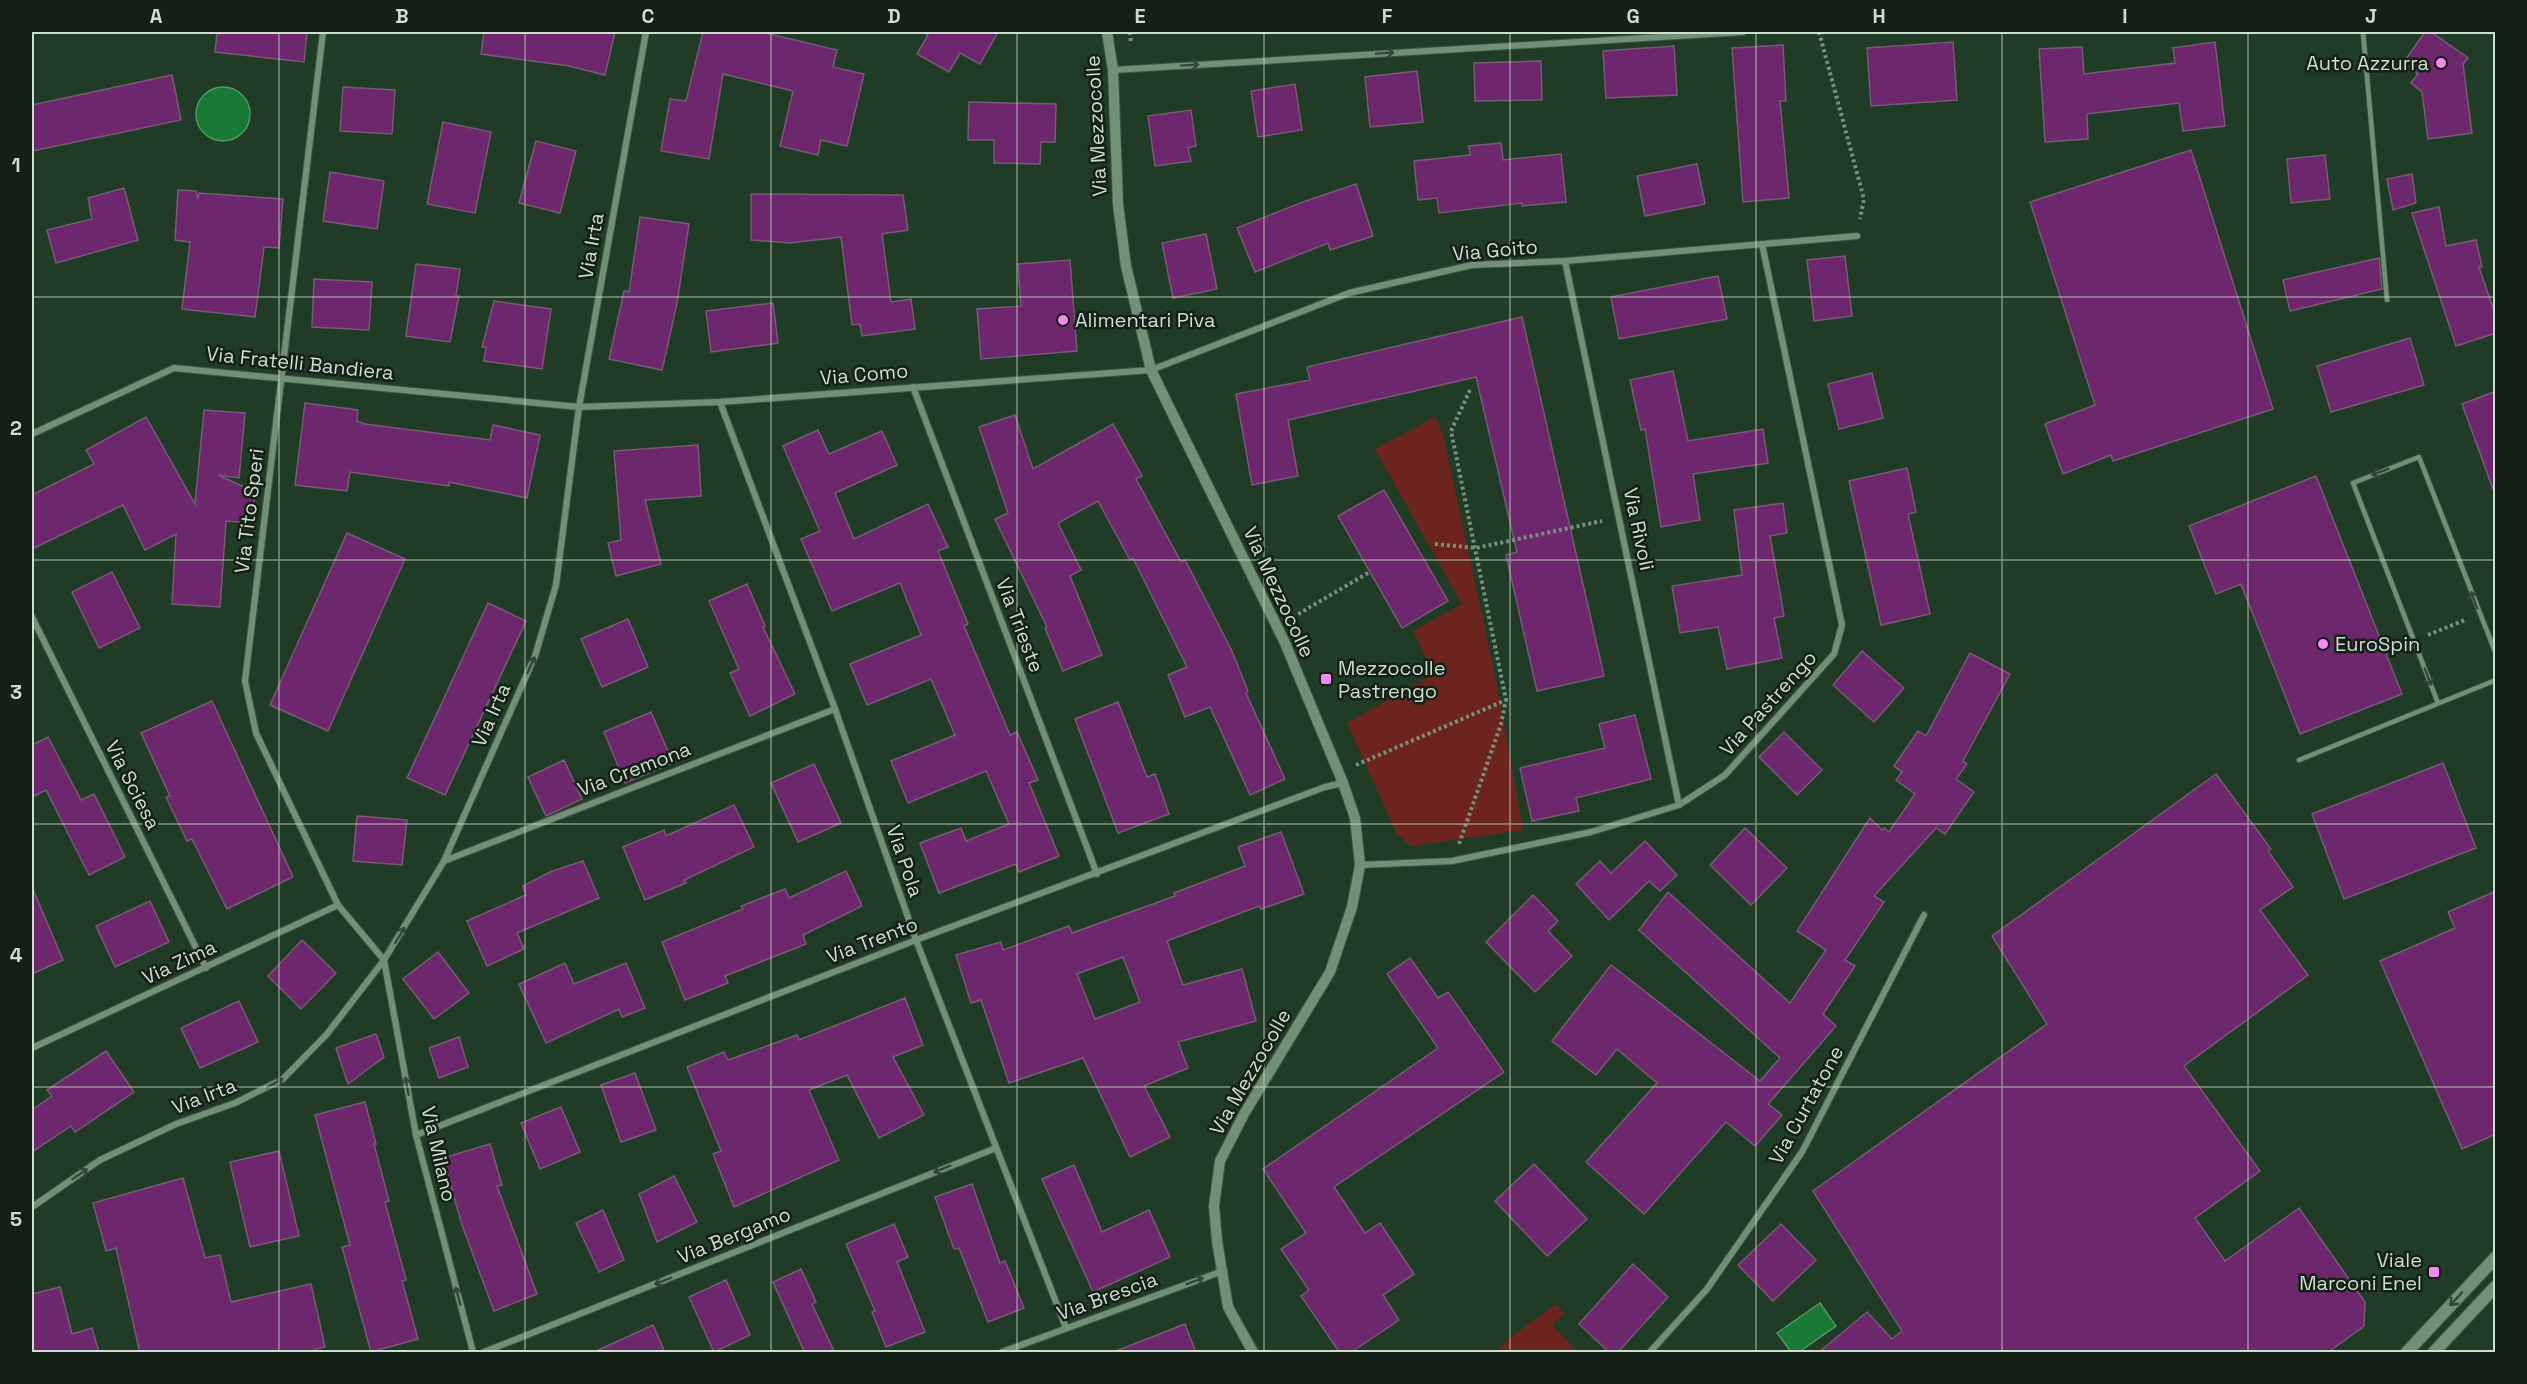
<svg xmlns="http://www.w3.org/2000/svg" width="2527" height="1384" viewBox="0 0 2527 1384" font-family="'Space Grotesk',sans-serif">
  <rect width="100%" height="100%" fill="#213c26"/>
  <g fill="#6e241e">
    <polygon points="1435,417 1443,434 1499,695 1523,830 1411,846 1397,834 1347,723 1434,674 1413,631 1462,604 1375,449"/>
    <polygon points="1556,1304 1564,1313 1552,1325 1577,1352 1497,1352 1505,1342"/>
  </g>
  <g fill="#1b7936" stroke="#509764" stroke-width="1.5">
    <circle cx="223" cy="114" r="27"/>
    <polygon points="1820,1303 1836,1326 1799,1352 1791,1352 1777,1333"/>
  </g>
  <g fill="#6d276c" stroke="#765b75" stroke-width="1.5" fill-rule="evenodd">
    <polygon points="217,32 307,32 304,62 215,52"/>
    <polygon points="484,32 615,32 605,75 569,66 481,54"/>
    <polygon points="703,32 761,32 837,50 833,67 864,74 847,146 821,140 818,155 780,146 793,91 723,74 709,159 661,151 670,99 686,101"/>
    <polygon points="922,32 998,32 980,64 960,53 949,72 917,54 928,35"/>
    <polygon points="2425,32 2431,32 2468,58 2463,64 2472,133 2428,139 2422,92 2411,83 2418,74 2403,63"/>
    <polygon points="1953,42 1957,100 1871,106 1867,48"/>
    <polygon points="2215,42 2225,126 2183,131 2179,103 2087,114 2088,139 2045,142 2039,49 2082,47 2084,74 2175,63 2173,48"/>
    <polygon points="1783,45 1786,101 1780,101 1789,198 1743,202 1732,48"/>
    <polygon points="1674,46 1677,95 1606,98 1603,51"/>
    <polygon points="1541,61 1542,100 1475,101 1474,63"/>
    <polygon points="1417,71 1423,122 1370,127 1365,77"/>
    <polygon points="172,75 181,120 32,151 32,105"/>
    <polygon points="1295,84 1302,130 1258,137 1251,91"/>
    <polygon points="343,87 395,90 392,134 340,131"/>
    <polygon points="969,102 1056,104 1055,142 1041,142 1040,164 994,163 994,140 968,140"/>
    <polygon points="1191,110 1196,146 1188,148 1191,161 1155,166 1148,116"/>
    <polygon points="443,122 491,132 475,213 427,204"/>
    <polygon points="536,141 576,151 560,213 519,203"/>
    <polygon points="1501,143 1503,160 1561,154 1566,202 1522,206 1522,203 1439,213 1437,198 1418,200 1414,161 1470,155 1469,146"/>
    <polygon points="2191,150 2273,409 2113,461 2111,455 2063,474 2045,424 2095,405 2030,202"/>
    <polygon points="2325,155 2330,199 2291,203 2287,159"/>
    <polygon points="1697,164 1705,204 1645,216 1637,176"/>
    <polygon points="330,172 384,181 377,229 323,221"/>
    <polygon points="2412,174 2416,203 2393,210 2387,179"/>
    <polygon points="1356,184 1373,236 1330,250 1328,243 1255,272 1237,228 1303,202"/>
    <polygon points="124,188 138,240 56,263 47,230 92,219 88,198"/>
    <polygon points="178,190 196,191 198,199 199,193 283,199 279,248 264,247 255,317 182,309 190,242 175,240"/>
    <polygon points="751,194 903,195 908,230 882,234 891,302 911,299 915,329 862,336 860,324 852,325 841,237 790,243 751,240"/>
    <polygon points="2439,207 2446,246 2476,240 2482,267 2479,267 2496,317 2496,333 2456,346 2412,213"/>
    <polygon points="640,217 689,224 677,303 662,370 609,359 624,291 629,292"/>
    <polygon points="1206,234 1217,289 1173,298 1162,243"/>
    <polygon points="1845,256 1852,316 1814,321 1807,260"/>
    <polygon points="2379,258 2382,289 2290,311 2283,280"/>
    <polygon points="1070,260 1077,351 981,359 977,309 1021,306 1018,264"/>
    <polygon points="416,264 460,269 456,296 459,296 450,342 406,336"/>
    <polygon points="1718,276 1727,319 1619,339 1611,297"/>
    <polygon points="314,279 372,282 369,330 312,327"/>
    <polygon points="494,301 551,309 542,369 484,361 486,347 482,347"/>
    <polygon points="773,303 778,343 711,352 706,311"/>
    <polygon points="1522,317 1604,676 1537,691 1506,555 1517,552 1476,377 1288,420 1298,476 1252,485 1236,394 1310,380 1307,367"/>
    <polygon points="2410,338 2424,385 2331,412 2317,366"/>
    <polygon points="1673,371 1688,441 1763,429 1768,463 1693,474 1700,520 1661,527 1645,429 1641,430 1630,380"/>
    <polygon points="1872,373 1883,418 1839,429 1828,384"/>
    <polygon points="2496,391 2496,489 2493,489 2462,404"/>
    <polygon points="305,403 358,410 357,421 365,424 490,440 493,425 540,435 527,498 449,482 449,486 350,472 347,491 295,485"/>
    <polygon points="204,410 245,413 239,478 218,475 255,492 252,523 226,521 220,607 172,604 176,534 145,550 123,505 32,549 32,495 94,464 86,450 146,417 195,504"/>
    <polygon points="1015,415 1033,469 1113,424 1142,476 1136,479 1181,562 1185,560 1231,649 1248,691 1246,693 1285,779 1250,795 1210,707 1185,717 1168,675 1187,667 1133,558 1130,560 1098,501 1058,523 1081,570 1070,576 1102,655 1063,671 1045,628 1047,627 995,519 1008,513 979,427"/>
    <polygon points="818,430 829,454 882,431 897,465 835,493 854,539 928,504 948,547 938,551 968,624 964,626 1010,735 1017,732 1038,780 1029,783 1059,856 1019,872 1016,864 939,893 920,843 961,828 966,841 1009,824 986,771 908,803 891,761 955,735 931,679 867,705 850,664 921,635 900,583 832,611 801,539 820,531 783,446"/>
    <polygon points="698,445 701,496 645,500 661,564 616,576 608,543 621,540 614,451"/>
    <polygon points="1907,468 1916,512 1908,514 1930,614 1881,625 1849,481"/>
    <polygon points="2316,476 2402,694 2300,734 2241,584 2216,594 2189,526"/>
    <polygon points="1384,490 1448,601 1402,628 1338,516"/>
    <polygon points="1783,503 1787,533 1770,536 1784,616 1774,618 1782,658 1727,669 1718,627 1680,633 1672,586 1742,575 1734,510"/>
    <polygon points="347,533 405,559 328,731 270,705"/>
    <polygon points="112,572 140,628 99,648 72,592"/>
    <polygon points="747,584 765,626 763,627 795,694 750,716 730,673 739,669 709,601"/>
    <polygon points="488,603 526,621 445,795 407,778"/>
    <polygon points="628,619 648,667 602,687 581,639"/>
    <polygon points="1862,651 1904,688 1874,722 1833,685"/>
    <polygon points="1970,653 2010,674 1963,761 1967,764 1956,779 1974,792 1945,834 1936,828 1874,896 1884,902 1845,960 1855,966 1823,1014 1836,1026 1768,1104 1782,1115 1755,1146 1726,1122 1644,1214 1586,1162 1657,1083 1617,1049 1596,1075 1552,1041 1611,965 1760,1081 1780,1058 1639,930 1668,892 1790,1003 1826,950 1797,931 1870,818 1882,830 1884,828 1889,832 1915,794 1896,780 1902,772 1894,766 1918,731 1926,736"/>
    <polygon points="212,701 293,877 227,909 192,839 187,841 166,797 170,796 141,733"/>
    <polygon points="1118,702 1147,777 1155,774 1169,814 1118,833 1075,719"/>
    <polygon points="651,712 673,763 625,783 604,732"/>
    <polygon points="1635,715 1651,779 1576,798 1579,811 1532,821 1520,768 1605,748 1599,724"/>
    <polygon points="1784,732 1822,770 1797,795 1759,757"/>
    <polygon points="48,737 81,800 94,794 125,857 89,875 46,790 32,797 32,745"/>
    <polygon points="564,760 582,799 546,816 528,777"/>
    <polygon points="2443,763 2476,848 2344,899 2312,814"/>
    <polygon points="814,764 841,823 798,842 771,783"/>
    <polygon points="2216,774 2271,849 2268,851 2293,887 2260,910 2308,975 2184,1066 2260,1171 2195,1218 2225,1261 2299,1208 2365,1302 2364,1326 2327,1353 1818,1353 1867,1312 1892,1339 1902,1331 1813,1191 2047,1024 1992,936"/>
    <polygon points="734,805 754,847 684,880 686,883 645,900 623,847 664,830 666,836"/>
    <polygon points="357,816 407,820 402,865 353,861"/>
    <polygon points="1745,828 1787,868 1751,905 1710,865"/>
    <path d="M1281,832l23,62 -43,15 -2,-3 -92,35 16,44 59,-16 14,52 -78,21 10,26 -44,18 26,51 -40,20 -47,-99 -74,25 -28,-83 -10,3 -15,-48 45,-13 2,8 66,-24 3,7 103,-37 -1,-3 71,-27 -7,-19zM1123,957l17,45 -45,17 -18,-45z"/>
    <polygon points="1645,841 1677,875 1660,891 1649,881 1609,920 1576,884 1600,861 1611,873"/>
    <polygon points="583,861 599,898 517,933 524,949 487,966 467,921 526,895 523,886 550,872"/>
    <polygon points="846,871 862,906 803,935 806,944 725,976 728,983 685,1000 662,942 743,909 741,906 785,889 789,898"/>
    <polygon points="32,887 63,960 32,974"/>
    <polygon points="2496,891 2496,1134 2462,1149 2380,961 2455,928 2448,912"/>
    <polygon points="1533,895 1558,921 1548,931 1572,956 1535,992 1486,942"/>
    <polygon points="150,901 169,942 115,967 96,926"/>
    <polygon points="302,940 336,973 301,1009 268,976"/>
    <polygon points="438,952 469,993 434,1019 403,979"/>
    <polygon points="1410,958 1438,998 1448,992 1504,1072 1334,1187 1365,1233 1380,1223 1414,1274 1383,1295 1399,1320 1350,1353 1340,1353 1301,1296 1309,1290 1281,1249 1306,1233 1263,1169 1438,1048 1387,974"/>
    <polygon points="565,963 574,984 626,963 645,1008 622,1017 619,1009 546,1043 519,984"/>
    <polygon points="905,998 923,1045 893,1057 924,1115 879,1138 847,1075 809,1090 839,1160 734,1207 713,1154 721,1151 687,1067 724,1052 728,1060 797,1035 799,1040"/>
    <polygon points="239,1001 258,1042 200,1068 181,1028"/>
    <polygon points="376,1034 384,1057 348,1084 336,1048"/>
    <polygon points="459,1037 468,1067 439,1078 429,1048"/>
    <polygon points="106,1051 134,1092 75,1132 71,1126 32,1152 32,1110 52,1096 47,1090"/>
    <polygon points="635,1073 656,1130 621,1142 601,1085"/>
    <polygon points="365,1102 376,1144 374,1144 389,1201 385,1202 406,1280 402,1281 418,1339 371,1352 342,1247 350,1245 315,1115"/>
    <polygon points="561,1107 580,1152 540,1169 521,1123"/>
    <polygon points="490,1144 502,1185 497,1186 537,1294 494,1311 462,1225 443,1158"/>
    <polygon points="279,1151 299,1236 250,1247 230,1162"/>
    <polygon points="1534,1164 1587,1219 1547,1256 1495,1201"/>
    <polygon points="1074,1165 1102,1232 1149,1210 1170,1257 1093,1292 1042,1179"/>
    <polygon points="674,1176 697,1222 657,1242 639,1194"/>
    <polygon points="183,1178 205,1258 220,1255 231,1302 311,1284 325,1347 302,1353 140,1353 116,1248 106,1251 93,1203"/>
    <polygon points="972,1184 1000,1263 1005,1261 1024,1308 988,1322 959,1248 954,1249 935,1197"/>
    <polygon points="603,1210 624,1260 599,1272 576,1223"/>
    <polygon points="894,1224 908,1257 897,1262 925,1332 886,1347 872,1312 875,1311 846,1244"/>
    <polygon points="1781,1224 1816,1260 1773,1301 1738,1265"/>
    <polygon points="1633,1264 1668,1297 1617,1353 1610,1353 1579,1324"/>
    <polygon points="801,1269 816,1302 812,1304 835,1353 805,1353 773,1282"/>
    <polygon points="726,1280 750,1335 714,1352 689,1297"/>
    <polygon points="60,1287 72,1334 92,1328 99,1353 32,1353 32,1294"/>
    <polygon points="1185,1324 1196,1353 1117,1353 1116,1351"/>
    <polygon points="653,1325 665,1353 592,1353"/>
  </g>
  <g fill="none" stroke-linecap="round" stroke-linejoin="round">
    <g stroke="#3f5744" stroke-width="6">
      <g id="service">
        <polyline points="2363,32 2387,300"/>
        <polyline points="2438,703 2353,483 2419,457 2496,654"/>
        <polyline points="2299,760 2496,680"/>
      </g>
    </g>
    <g stroke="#3f5744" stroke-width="8">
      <g id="minor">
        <polyline points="323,32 245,681 256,733 338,905 384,960 416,1135 473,1352"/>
        <polyline points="1113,70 1743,32"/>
        <polyline points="1565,261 1679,805"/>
        <polyline points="913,387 1097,874"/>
        <polyline points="720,402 835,709 916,940 1066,1328"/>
        <polyline points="32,434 174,368 579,407 720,402 1151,370 1349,293 1472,265 1565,261 1857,236"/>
        <polyline points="32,617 206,968"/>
        <polyline points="444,861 835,709"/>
        <polyline points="1360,865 1452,861 1591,832 1679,805 1725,775 1834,654 1842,625 1762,244"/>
        <polyline points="32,1048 338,905"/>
        <polyline points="416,1135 916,940 1325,787 1343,783"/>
        <polyline points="32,1207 100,1160 176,1124 235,1103 283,1079 327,1034 384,960 444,861 535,656 556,585 579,407 646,32"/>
        <polyline points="484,1352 996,1148"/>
        <polyline points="1002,1352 1223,1271"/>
        <polyline points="1650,1352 1707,1289 1802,1152 1924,915"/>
      </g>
    </g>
    <g stroke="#3f5744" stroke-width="12">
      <polyline id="tertiary" points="1107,32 1113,70 1118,204 1126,266 1151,370 1285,643 1343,783 1355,818 1360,865 1352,907 1330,972 1244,1114 1220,1161 1214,1206 1217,1241 1228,1307 1253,1352"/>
    </g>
    <g stroke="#3f5744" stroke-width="14">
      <g id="secondary">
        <polyline points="2407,1352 2496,1257"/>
        <polyline points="2434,1352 2496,1286"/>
      </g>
    </g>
    <g stroke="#798e7c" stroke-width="4" stroke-dasharray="3 3" stroke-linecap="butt">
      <polyline points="1130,32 1131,44"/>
      <polyline points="1819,32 1864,199 1860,219"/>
      <polyline points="1470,390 1451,431 1506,700"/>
      <polyline points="1435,544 1476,548 1602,521"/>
      <polyline points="1293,617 1368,573"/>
      <polyline points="2428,635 2465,620"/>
      <polyline points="1356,765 1506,700 1501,724 1459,844"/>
    </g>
    <use href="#service" stroke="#729076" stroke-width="4.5"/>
    <use href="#minor" stroke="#729076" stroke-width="6"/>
    <use href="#tertiary" stroke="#729076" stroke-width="10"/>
    <use href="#secondary" stroke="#729076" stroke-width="12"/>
  </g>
  <defs><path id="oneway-shaft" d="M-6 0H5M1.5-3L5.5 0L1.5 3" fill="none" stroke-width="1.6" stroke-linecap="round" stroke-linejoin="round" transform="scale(1.5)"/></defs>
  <g stroke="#354738">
    <use href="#oneway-shaft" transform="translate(1385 53) rotate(-4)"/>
    <use href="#oneway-shaft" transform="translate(1190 65) rotate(-4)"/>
    <use href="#oneway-shaft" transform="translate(2380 472) rotate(159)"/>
    <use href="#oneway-shaft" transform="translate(2474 600) rotate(-111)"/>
    <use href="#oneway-shaft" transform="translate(531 665) rotate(-66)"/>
    <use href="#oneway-shaft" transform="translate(2428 677) rotate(69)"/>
    <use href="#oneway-shaft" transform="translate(400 935) rotate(-58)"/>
    <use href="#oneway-shaft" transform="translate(275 1083) rotate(-29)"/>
    <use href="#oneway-shaft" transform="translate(407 1086) rotate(-100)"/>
    <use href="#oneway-shaft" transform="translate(942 1169) rotate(158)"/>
    <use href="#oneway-shaft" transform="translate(80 1174) rotate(-34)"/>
    <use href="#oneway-shaft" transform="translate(663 1281) rotate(158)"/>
    <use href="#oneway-shaft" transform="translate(1195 1281) rotate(-20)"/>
    <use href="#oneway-shaft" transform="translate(458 1296) rotate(-105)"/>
    <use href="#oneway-shaft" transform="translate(2456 1299) rotate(133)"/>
  </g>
  <path fill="none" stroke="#cdddce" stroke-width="1.5" stroke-opacity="0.55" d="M279,32v1320M525,32v1320M771,32v1320M1017,32v1320M1264,32v1320M1510,32v1320M1756,32v1320M2002,32v1320M2248,32v1320M32,297h2464M32,560h2464M32,824h2464M32,1087h2464"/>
  <g fill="#f489f1" stroke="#142016" stroke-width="2">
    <circle cx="2441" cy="63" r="6"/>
    <circle cx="1063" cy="320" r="6"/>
    <circle cx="2323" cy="644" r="6"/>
    <rect x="1320" y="673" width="12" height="12" rx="3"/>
    <rect x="2428" y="1266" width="12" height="12" rx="3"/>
  </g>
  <g text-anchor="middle" stroke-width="5" stroke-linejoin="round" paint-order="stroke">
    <g font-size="20" fill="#cdddce" stroke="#142016" text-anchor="start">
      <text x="2429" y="70" text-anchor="end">Auto Azzurra</text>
      <text x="1075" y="327">Alimentari Piva</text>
      <text x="2335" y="651">EuroSpin</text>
      <text x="1338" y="675">Mezzocolle<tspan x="1338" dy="23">Pastrengo</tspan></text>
      <text x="2422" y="1267" text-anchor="end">Viale<tspan x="2422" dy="23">Marconi Enel</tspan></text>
    </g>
    <g font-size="20" fill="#cdddce" stroke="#142016">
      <text transform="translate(1096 126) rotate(-93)" y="7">Via Mezzocolle</text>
      <text transform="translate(591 246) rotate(-80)" y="7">Via Irta</text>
      <text transform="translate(1495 250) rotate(-5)" y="7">Via Goito</text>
      <text transform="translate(300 363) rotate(6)" y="7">Via Fratelli Bandiera</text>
      <text transform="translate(864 374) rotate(-5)" y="7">Via Como</text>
      <text transform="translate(249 511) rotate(-83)" y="7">Via Tito Speri</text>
      <text transform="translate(1639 529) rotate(78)" y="7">Via Rivoli</text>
      <text transform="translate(1279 592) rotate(65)" y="7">Via Mezzocolle</text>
      <text transform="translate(1020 625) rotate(69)" y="7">Via Trieste</text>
      <text transform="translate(1768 703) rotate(-48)" y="7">Via Pastrengo</text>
      <text transform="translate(491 715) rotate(-66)" y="7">Via Irta</text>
      <text transform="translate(634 769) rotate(-21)" y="7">Via Cremona</text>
      <text transform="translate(133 785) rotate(63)" y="7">Via Sciesa</text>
      <text transform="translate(905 861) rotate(71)" y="7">Via Pola</text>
      <text transform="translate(872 940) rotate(-21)" y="7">Via Trento</text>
      <text transform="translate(179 962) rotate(-25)" y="7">Via Zima</text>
      <text transform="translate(1250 1072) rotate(-60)" y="7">Via Mezzocolle</text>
      <text transform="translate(204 1096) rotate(-21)" y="7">Via Irta</text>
      <text transform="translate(1806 1105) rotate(-61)" y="7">Via Curtatone</text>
      <text transform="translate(439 1154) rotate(77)" y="7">Via Milano</text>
      <text transform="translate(734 1235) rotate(-22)" y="7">Via Bergamo</text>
      <text transform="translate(1107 1296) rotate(-20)" y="7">Via Brescia</text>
    </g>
  </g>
  <rect width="2527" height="1384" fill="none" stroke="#142016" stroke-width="66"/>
  <rect x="33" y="33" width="2461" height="1318" fill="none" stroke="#cdddce" stroke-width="2"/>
  <g font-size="20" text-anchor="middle" font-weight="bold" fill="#cdddce">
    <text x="156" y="23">A</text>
    <text x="402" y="23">B</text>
    <text x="648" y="23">C</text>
    <text x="894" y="23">D</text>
    <text x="1140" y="23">E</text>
    <text x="1387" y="23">F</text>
    <text x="1633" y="23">G</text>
    <text x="1879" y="23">H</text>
    <text x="2125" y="23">I</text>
    <text x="2371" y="23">J</text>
    <text x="16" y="172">1</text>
    <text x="16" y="435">2</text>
    <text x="16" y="699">3</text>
    <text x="16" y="962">4</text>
    <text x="16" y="1226">5</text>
  </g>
</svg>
